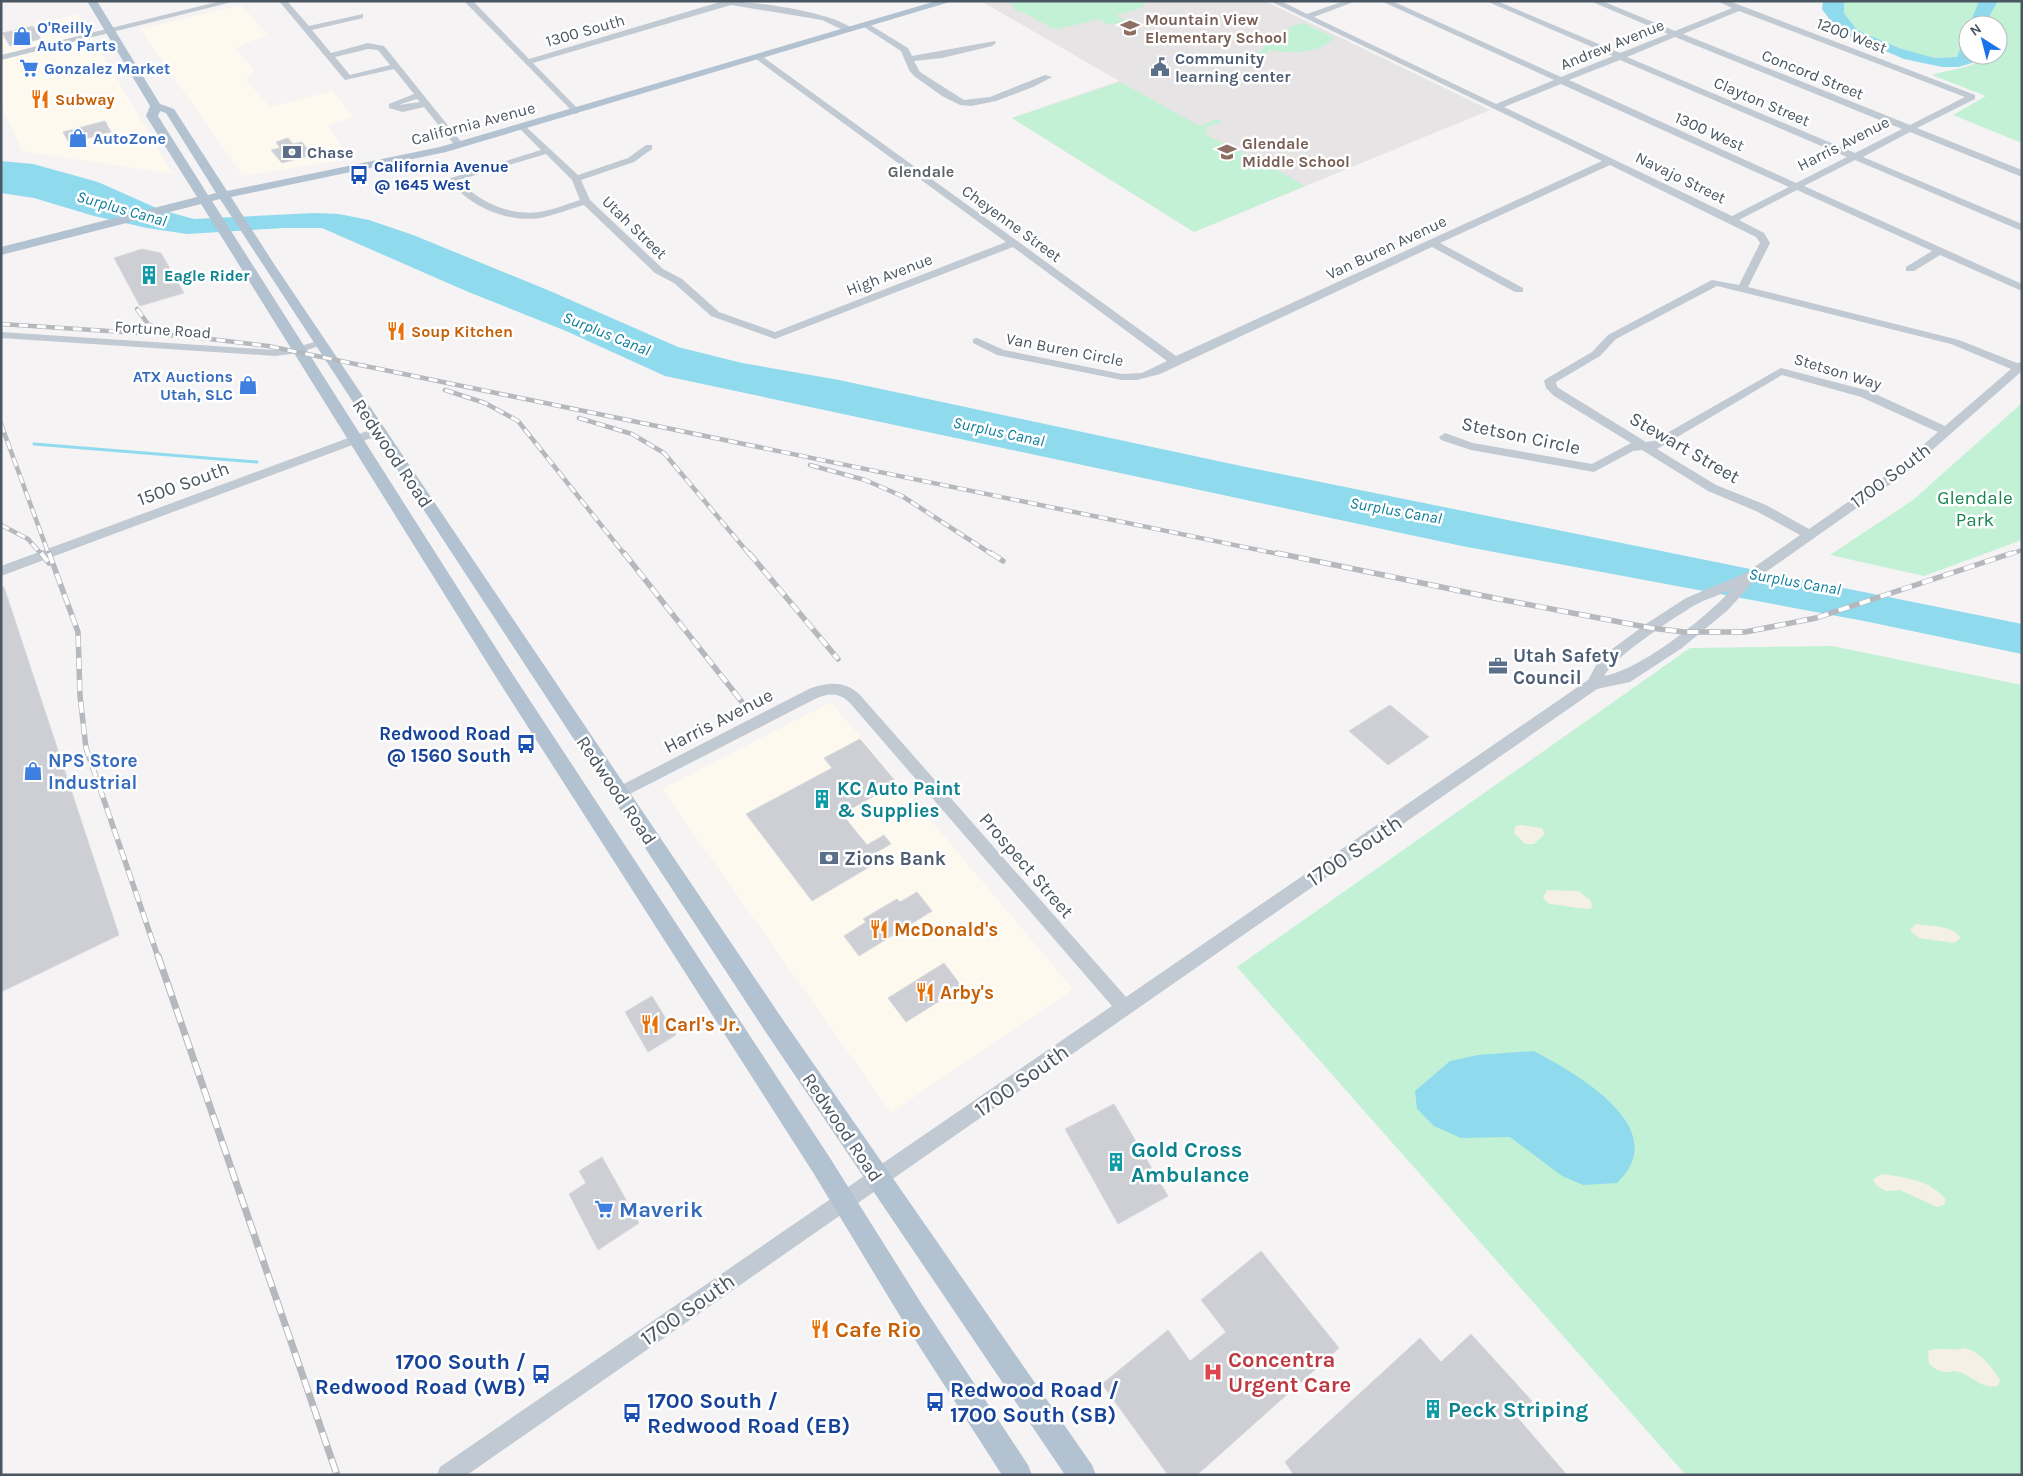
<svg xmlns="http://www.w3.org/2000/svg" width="2023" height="1476" viewBox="0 0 2023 1476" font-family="Karla,sans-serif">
  <rect width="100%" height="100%" fill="#f5f3f3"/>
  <g fill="#fdf9ef">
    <polygon points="242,5 267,35 235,48 254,70 246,80 270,107 332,91 354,117 328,125 349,159 243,176 140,29"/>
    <polygon points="79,14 173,174 22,151 1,104 1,32"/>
    <polygon points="831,702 1073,989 891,1113 662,789"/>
  </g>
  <polygon fill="#e6e4e5" points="981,1 1265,1 1490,110 1194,232 1012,118 1119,81"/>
  <g fill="#c3f1d5">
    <polygon points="1011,1 1144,1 1146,3 1141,8 1116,15 1125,21 1109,25 1099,19 1058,29 1052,28 1025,13 1014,10"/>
    <polygon points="1844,1 1979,1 1957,57 1935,58 1899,48 1857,30 1844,13"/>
    <path d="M1999,1h23v142l-69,-28 33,-19 -54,-21c16,-5 32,-6 47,-13l2,-7h17v-30h-11l3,-14z"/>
    <path d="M1303,23l31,14c-12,17 -47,17 -65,13l-10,12 -15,5 -4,-2 21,-14 3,-4 1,-7 18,-5 7,-8z"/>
    <polygon points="1120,82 1200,126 1215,120 1224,121 1205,128 1209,131 1204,134 1267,164 1305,186 1194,232 1012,118"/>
    <polygon points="2022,403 2022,540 1924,576 1830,555 1913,500"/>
    <polygon points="1832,646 2022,685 2022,1475 1686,1475 1237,967 1690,648"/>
  </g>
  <g fill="#f5f0e5">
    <polygon points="1520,825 1542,828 1545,834 1534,844 1525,844 1514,833 1515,827"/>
    <path d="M1547,890l32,1 12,10 1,7c-6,3 -33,-4 -43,-4l-6,-6z"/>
    <path d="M1916,924c15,3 35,0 45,14l-7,5 -35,-5 -9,-8z"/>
    <path d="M1881,1174c22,3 51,6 65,26l-2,5 -7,2 -37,-17 -14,1 -9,-5 -4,-6z"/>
    <path d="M1963,1348c16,2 29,19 37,32l-2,6c-15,3 -23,-7 -36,-13 -14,-6 -15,6 -33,-9l-1,-13c11,-5 23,1 35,-3z"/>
  </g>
  <g fill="#90daee">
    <polygon points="1823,1 1844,1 1844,13 1857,30 1899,48 1935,58 1957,57 1968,27 1968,55 1974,55 1972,63 1958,67 1942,67 1904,59 1838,31 1822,9"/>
    <polygon points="1979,1 1998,1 1984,25 1969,25"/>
    <polygon points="1,161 33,164 98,182 161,210 194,219 314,213 339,214 369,220 413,235 550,291 678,347 742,363 839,380 1241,466 2022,624 2022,654 1864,621 1462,546 665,376 566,331 466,291 322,228 284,228 187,234 147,228 94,216 34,198 1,193"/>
    <path d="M1534,1051c41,22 141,77 83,132l-34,2 -21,-9 -52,-39 -49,1 -27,-12 -17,-17 -2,-18 35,-30 28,-6z"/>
  </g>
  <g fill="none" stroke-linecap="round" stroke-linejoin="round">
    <polyline stroke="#90daee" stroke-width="3" points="34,444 257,462"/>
  </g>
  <g fill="#cdcfd5" stroke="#d7d9de">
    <polygon points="33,26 41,39 10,46 2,33"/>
    <polygon points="105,121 111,132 69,143 63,132"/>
    <polygon points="288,138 293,144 302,142 312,155 282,163 271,150 280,148 276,142"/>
    <polygon points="142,249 161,253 184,293 140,306 114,258"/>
    <polygon points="1,587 4,587 119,935 1,992"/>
    <polygon points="1390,705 1429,737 1388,765 1349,731"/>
    <polygon points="860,739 897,783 842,814 867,845 884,835 891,844 875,853 881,860 812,901 746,814 832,768 824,758"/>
    <polygon points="917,892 932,911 859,956 844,936 866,922 863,919 897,899 900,902"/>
    <polygon points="944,963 962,987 906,1022 888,998"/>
    <polygon points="652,996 676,1035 648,1052 625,1012"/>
    <polygon points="1114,1104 1168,1196 1118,1224 1065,1129"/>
    <polygon points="602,1157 639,1223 598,1250 569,1194 586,1183 579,1171"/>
    <polygon points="1261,1251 1339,1348 1197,1475 1168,1475 1102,1384 1168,1330 1190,1361 1226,1332 1201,1300"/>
    <polygon points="1471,1334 1532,1401 1517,1417 1567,1475 1294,1475 1285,1462 1420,1338 1441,1362"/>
  </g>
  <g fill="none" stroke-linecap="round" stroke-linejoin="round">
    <g fill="#c1cad2" fill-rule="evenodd">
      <polygon points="221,1 236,1 1,60 1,55"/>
      <path d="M279,1h8l22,25 54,-12v4l-51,12 19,23 37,-10 16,3 78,97v4h-6l-32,-40 -21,5 -14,-4v-4l25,-10 -20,-25 -49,11zM368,49l10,1 12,15 -40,10 -15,-18zM417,99l3,3 -21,3 2,-1z"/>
      <path d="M464,1h9l56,58 194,-58c27,0 110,10 131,29l-7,2 -25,-12 -91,-15 -198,58 45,46v4l-3,1z"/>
      <path d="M1270,1h11l26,13 37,-13h12l-42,16 182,87 58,-24 -173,-79h11l169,76 52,-21 -127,-55h11l123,52 48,-19 -78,-33h12l73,30 57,-23 -15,-7h12l246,94v4l-58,29 105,42v7l-112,-45 -47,25 159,67v7l-167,-71 -51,26 218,98v7l-82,-36 -26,16h-8v-4l26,-16 -135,-61 -58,30 25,13 6,10 -22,44 211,53 58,23 5,-1v9l-117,103 -149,105 -28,31 -46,38 -52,34 -33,7 -1130,786h-30l3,-8 672,-461 -262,-303c-12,-11 -21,-10 -35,-4l-191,98 -5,2 -5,-2 -3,-4 3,-4 197,-101c19,-6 34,-7 49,7l266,302 462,-317 12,-22 46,-34 40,-26 60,-25 54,-38 -44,-24 -48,-20 -66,-41 -9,1 -39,21 -123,-22 -30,-10 -2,-3 6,-4 28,10 119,21 39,-21 -77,-47 -8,-8 -2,-7 2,-2 46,-27 16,-17 104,-55 27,5 21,-42 -4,-6 -146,-72 -170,78 83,45v4h-8l-83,-45 -272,127 -23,6h-15l-125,-25 -24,-12v-4l4,-1 27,12 118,24 20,-1 25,-12 -154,-114 -238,92 -64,-23 -37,-33 -19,-10 -71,-68c-14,4 -29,10 -44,13 -33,5 -72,-12 -92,-39l93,-29 -23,-23 5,-3 55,51 50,-17 18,-13h6v4l-18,13 -53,18 9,20 73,69 19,10 37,33 56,20 231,-90 -250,-183v-4l3,-1 417,302 426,-195zM1739,11l226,86 -55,28 -227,-91zM1675,37l227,92 -47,24 -228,-96zM1620,60l227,97 -51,26 -227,-103zM1561,84l228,103 -57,29 -228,-109zM546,154l26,26 8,20c-13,4 -27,10 -41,12 -29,4 -61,-10 -80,-32zM1717,286l234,58 60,25 -66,57 -76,-35 -88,-23 -128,73 -7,1 -89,-55 -1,-5 44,-26 16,-17zM1782,375l79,22 77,35 -41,36 -88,61 -43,-24 -50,-20 -59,-36zM1731,590c-27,29 -89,79 -127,86 12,-21 68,-57 91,-71 11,-6 24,-10 36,-15z"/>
      <polygon points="867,23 908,48 912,56 995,41 996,43 992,46 942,58 914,61 920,72 964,100 990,97 1045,75 1052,77 1033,87 996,101 971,106 960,105 942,96 914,76 909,70 901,51 864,27 863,25"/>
      <polygon points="1,332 275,350 294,348 321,340 327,343 299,353 275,356 1,338"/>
      <polygon points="378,427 384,431 382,434 1,576 1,566"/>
    </g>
    <path fill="#b3c2d1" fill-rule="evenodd" d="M87,1h10l63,103 14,5 53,82 213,-44 496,-146h17l-507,151 -215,45 45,70 505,750 311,448 4,10h-31l-300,-444 -545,-832 -8,2 296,466 322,491 91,145 107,162 4,10h-30l-99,-154 -89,-147 -318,-497 -295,-473 -200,51v-8l196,-50 -51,-81 4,-10zM160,111l6,2 50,80 -8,2 -50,-79z"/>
    <g stroke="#b5b8bd" stroke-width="4.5">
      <g id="rail-far2">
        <polyline points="137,309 148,324 162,331"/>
        <polyline points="1,324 185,336 268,346 1283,555"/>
        <polyline points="445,390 485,403 518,421 625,555"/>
        <polyline points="579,418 632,434 664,453 750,555"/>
        <polyline points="1,424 49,555"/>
        <polyline points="810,465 865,480 902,496 993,555"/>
        <polyline points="1,525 28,539 42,555"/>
        <polyline points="2008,555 2022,550"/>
      </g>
    </g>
    <g stroke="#b5b8bd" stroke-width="5.5">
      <g id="rail-far1">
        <polyline points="41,553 49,563"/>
        <polyline points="49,553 78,632 80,696 86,748 158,957"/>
        <polyline points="624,553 746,707"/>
        <polyline points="749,553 838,659"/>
        <polyline points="991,553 1003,561"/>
        <polyline points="1277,553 1499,599 1651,628 1684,632 1745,632 1816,618 2012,553"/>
      </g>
    </g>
    <g stroke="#b5b8bd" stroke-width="7">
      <polyline id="rail" points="158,956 337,1475"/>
    </g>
    <use href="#rail-far2" stroke="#fff" stroke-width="3" stroke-dasharray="9" stroke-linecap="butt"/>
    <use href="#rail-far1" stroke="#fff" stroke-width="4" stroke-dasharray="11" stroke-linecap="butt"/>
    <use href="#rail" stroke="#fff" stroke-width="5" stroke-dasharray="14" stroke-linecap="butt"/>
  </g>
  <defs>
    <g id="school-bare" transform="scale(1.5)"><path d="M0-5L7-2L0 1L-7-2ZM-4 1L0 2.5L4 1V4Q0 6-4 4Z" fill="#8d6e63" stroke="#fff" stroke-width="2.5" paint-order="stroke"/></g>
    <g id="shop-bare" transform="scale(1.5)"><path d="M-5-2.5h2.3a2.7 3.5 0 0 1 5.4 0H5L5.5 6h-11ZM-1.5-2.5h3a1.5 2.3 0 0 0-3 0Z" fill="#3f7fe0" stroke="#fff" stroke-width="2.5" paint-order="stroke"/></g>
    <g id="civic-bare" transform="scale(1.5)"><path d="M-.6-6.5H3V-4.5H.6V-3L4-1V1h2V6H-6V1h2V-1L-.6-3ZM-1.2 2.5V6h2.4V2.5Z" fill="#5c6f8a" stroke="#fff" stroke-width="2.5" paint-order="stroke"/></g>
    <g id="supermarket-bare" transform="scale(1.5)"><path d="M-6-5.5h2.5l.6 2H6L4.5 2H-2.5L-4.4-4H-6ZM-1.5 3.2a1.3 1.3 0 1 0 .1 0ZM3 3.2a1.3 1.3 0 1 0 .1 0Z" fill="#3f7fe0" stroke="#fff" stroke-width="2.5" paint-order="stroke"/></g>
    <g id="restaurant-bare" transform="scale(1.5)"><path d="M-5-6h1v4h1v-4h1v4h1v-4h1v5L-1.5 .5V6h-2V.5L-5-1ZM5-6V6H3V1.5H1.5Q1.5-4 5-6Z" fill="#e8710a" stroke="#fff" stroke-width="2.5" paint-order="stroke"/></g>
    <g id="bank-bare" transform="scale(1.5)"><path d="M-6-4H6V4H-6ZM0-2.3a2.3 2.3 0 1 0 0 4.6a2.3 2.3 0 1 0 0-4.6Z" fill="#5c6f8a" stroke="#fff" stroke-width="2.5" paint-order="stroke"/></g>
    <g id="bus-bare" transform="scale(1.5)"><path d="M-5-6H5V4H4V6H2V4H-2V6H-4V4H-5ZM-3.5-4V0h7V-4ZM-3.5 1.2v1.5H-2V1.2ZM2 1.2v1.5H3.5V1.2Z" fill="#1a4fb4" stroke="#fff" stroke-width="2.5" paint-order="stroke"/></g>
    <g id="building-bare" transform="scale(1.5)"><path d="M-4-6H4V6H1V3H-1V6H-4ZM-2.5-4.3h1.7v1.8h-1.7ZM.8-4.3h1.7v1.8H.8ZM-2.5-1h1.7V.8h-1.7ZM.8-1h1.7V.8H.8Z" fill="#0f9aa8" stroke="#fff" stroke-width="2.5" paint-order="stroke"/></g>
    <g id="office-bare" transform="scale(1.5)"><path d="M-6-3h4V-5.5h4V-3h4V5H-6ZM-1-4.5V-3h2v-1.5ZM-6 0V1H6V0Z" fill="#5c6f8a" stroke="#fff" stroke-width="2.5" paint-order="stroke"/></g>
    <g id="hospital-bare" transform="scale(1.5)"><path d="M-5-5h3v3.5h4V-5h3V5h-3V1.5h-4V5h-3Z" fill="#e0444e" stroke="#fff" stroke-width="2.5" paint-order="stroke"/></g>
  </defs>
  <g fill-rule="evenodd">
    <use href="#school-bare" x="1130" y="28"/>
    <use href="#shop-bare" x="22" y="36"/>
    <use href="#civic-bare" x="1160" y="67"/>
    <use href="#supermarket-bare" x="29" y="68"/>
    <use href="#restaurant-bare" x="40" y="99"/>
    <use href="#shop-bare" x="78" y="138"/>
    <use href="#bank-bare" x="292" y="152"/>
    <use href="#school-bare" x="1227" y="152"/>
    <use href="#bus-bare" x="359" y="175"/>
    <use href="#building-bare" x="149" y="275"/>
    <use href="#restaurant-bare" x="396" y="331"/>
    <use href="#shop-bare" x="248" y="385"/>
    <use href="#office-bare" x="1498" y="666"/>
    <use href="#bus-bare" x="526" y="744"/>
    <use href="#shop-bare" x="33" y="771"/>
    <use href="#building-bare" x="822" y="799"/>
    <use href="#bank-bare" x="829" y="858"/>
    <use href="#restaurant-bare" x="879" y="929"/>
    <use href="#restaurant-bare" x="925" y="992"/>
    <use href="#restaurant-bare" x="650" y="1024"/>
    <use href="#building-bare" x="1116" y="1162"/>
    <use href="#supermarket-bare" x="604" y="1209"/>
    <use href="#restaurant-bare" x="820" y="1329"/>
    <use href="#hospital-bare" x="1213" y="1372"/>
    <use href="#bus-bare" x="541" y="1374"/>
    <use href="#bus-bare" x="935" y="1402"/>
    <use href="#building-bare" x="1433" y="1409"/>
    <use href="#bus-bare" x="632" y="1413"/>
  </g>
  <g text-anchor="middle" stroke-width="5" stroke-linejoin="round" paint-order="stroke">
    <g font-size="16" font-weight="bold" fill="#785e54" stroke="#fff" text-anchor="start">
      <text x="1145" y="25">Mountain View<tspan x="1145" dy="18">Elementary School</tspan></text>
      <text x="1242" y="149">Glendale<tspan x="1242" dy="18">Middle School</tspan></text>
    </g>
    <g font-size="16" font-weight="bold" fill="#366cbe" stroke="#fff" text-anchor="start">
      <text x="37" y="33">O'Reilly<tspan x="37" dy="18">Auto Parts</tspan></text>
      <text x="44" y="74">Gonzalez Market</text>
      <text x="93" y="144">AutoZone</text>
      <text x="233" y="382" text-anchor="end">ATX Auctions<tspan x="233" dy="18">Utah, SLC</tspan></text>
    </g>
    <g font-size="16" fill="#4a5661" stroke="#fff">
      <text transform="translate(585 30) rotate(-16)" y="6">1300 South</text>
      <text transform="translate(1852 35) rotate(21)" y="6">1200 West</text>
      <text transform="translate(1612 44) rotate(-22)" y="6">Andrew Avenue</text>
      <text transform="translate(1813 74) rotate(22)" y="6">Concord Street</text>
      <text transform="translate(1762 101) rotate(23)" y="6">Clayton Street</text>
      <text transform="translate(473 123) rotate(-15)" y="6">California Avenue</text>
      <text transform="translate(1710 131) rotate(24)" y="6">1300 West</text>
      <text transform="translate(1843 143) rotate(-27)" y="6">Harris Avenue</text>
      <text transform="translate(1681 177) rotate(26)" y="6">Navajo Street</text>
      <text transform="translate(1012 223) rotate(36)" y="6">Cheyenne Street</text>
      <text transform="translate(635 227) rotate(44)" y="6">Utah Street</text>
      <text transform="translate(1386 247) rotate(-25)" y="6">Van Buren Avenue</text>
      <text transform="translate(889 274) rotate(-21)" y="6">High Avenue</text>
      <text transform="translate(163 329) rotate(4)" y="6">Fortune Road</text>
      <text transform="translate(1065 349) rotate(11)" y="6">Van Buren Circle</text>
      <text transform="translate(1838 371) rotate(17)" y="6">Stetson Way</text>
    </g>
    <g font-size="16" font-weight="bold" fill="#4e5e75" stroke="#fff" text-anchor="start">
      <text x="1175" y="64">Community<tspan x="1175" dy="18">learning center</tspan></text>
      <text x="307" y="158">Chase</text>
    </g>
    <g font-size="16" font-weight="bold" fill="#c56008" stroke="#fff" text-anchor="start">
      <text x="55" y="105">Subway</text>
      <text x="411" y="337">Soup Kitchen</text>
    </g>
    <g font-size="16" font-weight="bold" fill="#164399" stroke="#fff" text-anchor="start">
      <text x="374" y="172">California Avenue<tspan x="374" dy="18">@ 1645 West</tspan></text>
    </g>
    <g font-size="16" font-weight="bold" fill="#5f6368" stroke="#fff">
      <text x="921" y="177">Glendale</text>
    </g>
    <g font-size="16" font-style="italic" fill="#0c7c9b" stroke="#fff">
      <text transform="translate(122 208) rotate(16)" y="6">Surplus Canal</text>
      <text transform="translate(607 333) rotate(22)" y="6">Surplus Canal</text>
      <text transform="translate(999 431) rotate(12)" y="6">Surplus Canal</text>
      <text transform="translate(1396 510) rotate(10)" y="6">Surplus Canal</text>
      <text transform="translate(1795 581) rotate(10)" y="6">Surplus Canal</text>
    </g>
    <g font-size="16" font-weight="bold" fill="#0d838f" stroke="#fff" text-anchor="start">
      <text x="164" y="281">Eagle Rider</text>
    </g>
    <g font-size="19" fill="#4a5661" stroke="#fff">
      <text transform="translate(1521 435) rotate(12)" y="7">Stetson Circle</text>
      <text transform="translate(1685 447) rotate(30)" y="7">Stewart Street</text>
      <text transform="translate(393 453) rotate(56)" y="7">Redwood Road</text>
      <text transform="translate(1890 475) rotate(-37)" y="7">1700 South</text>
      <text transform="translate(183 483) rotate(-20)" y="7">1500 South</text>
      <text transform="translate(718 720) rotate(-27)" y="7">Harris Avenue</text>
      <text transform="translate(617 790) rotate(56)" y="7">Redwood Road</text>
      <text transform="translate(1027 865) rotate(49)" y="7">Prospect Street</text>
      <text transform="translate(843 1127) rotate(56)" y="7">Redwood Road</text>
    </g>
    <g font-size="19" fill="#17864f" stroke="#fff">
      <text x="1975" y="504">Glendale<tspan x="1975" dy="22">Park</tspan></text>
    </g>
    <g font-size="19" font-weight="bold" fill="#4e5e75" stroke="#fff" text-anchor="start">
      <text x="1513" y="662">Utah Safety<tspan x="1513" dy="22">Council</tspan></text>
      <text x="844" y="865">Zions Bank</text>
    </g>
    <g font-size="19" font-weight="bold" fill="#164399" stroke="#fff" text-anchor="end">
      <text x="511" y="740">Redwood Road<tspan x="511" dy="22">@ 1560 South</tspan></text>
    </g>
    <g font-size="19" font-weight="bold" fill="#366cbe" stroke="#fff" text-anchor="start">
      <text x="48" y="767">NPS Store<tspan x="48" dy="22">Industrial</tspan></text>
    </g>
    <g font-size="19" font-weight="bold" fill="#0d838f" stroke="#fff" text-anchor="start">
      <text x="837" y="795">KC Auto Paint<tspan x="837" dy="22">&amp; Supplies</tspan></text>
    </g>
    <g font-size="19" font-weight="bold" fill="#c56008" stroke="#fff" text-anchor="start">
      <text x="894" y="936">McDonald's</text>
      <text x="940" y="999">Arby's</text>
      <text x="665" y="1031">Carl's Jr.</text>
    </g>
    <g font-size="22" fill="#4a5661" stroke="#fff">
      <text transform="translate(1354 850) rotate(-34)" y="8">1700 South</text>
      <text transform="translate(1021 1080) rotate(-35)" y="8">1700 South</text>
      <text transform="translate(687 1309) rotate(-35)" y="8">1700 South</text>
    </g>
    <g font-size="22" font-weight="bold" fill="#0d838f" stroke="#fff" text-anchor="start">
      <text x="1131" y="1157">Gold Cross<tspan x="1131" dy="25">Ambulance</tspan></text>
      <text x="1448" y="1417">Peck Striping</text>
    </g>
    <g font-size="22" font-weight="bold" fill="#366cbe" stroke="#fff" text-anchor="start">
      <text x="619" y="1217">Maverik</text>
    </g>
    <g font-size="22" font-weight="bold" fill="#c56008" stroke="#fff" text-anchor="start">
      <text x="835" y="1337">Cafe Rio</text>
    </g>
    <g font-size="22" font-weight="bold" fill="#be3a42" stroke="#fff" text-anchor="start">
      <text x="1228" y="1367">Concentra<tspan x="1228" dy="25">Urgent Care</tspan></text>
    </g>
    <g font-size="22" font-weight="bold" fill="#164399" stroke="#fff" text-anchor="start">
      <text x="526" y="1369" text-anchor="end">1700 South /<tspan x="526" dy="25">Redwood Road (WB)</tspan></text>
      <text x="950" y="1397">Redwood Road /<tspan x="950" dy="25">1700 South (SB)</tspan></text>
      <text x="647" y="1408">1700 South /<tspan x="647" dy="25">Redwood Road (EB)</tspan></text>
    </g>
  </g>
  <rect width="2023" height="1476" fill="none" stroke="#4a5661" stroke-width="5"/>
  <g transform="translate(1983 40) rotate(324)"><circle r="24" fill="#ffffff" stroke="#b7bbc0"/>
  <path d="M0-4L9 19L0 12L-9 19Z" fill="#1a73e8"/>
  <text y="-8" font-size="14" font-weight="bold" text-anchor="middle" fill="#4a5661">N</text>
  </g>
</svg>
